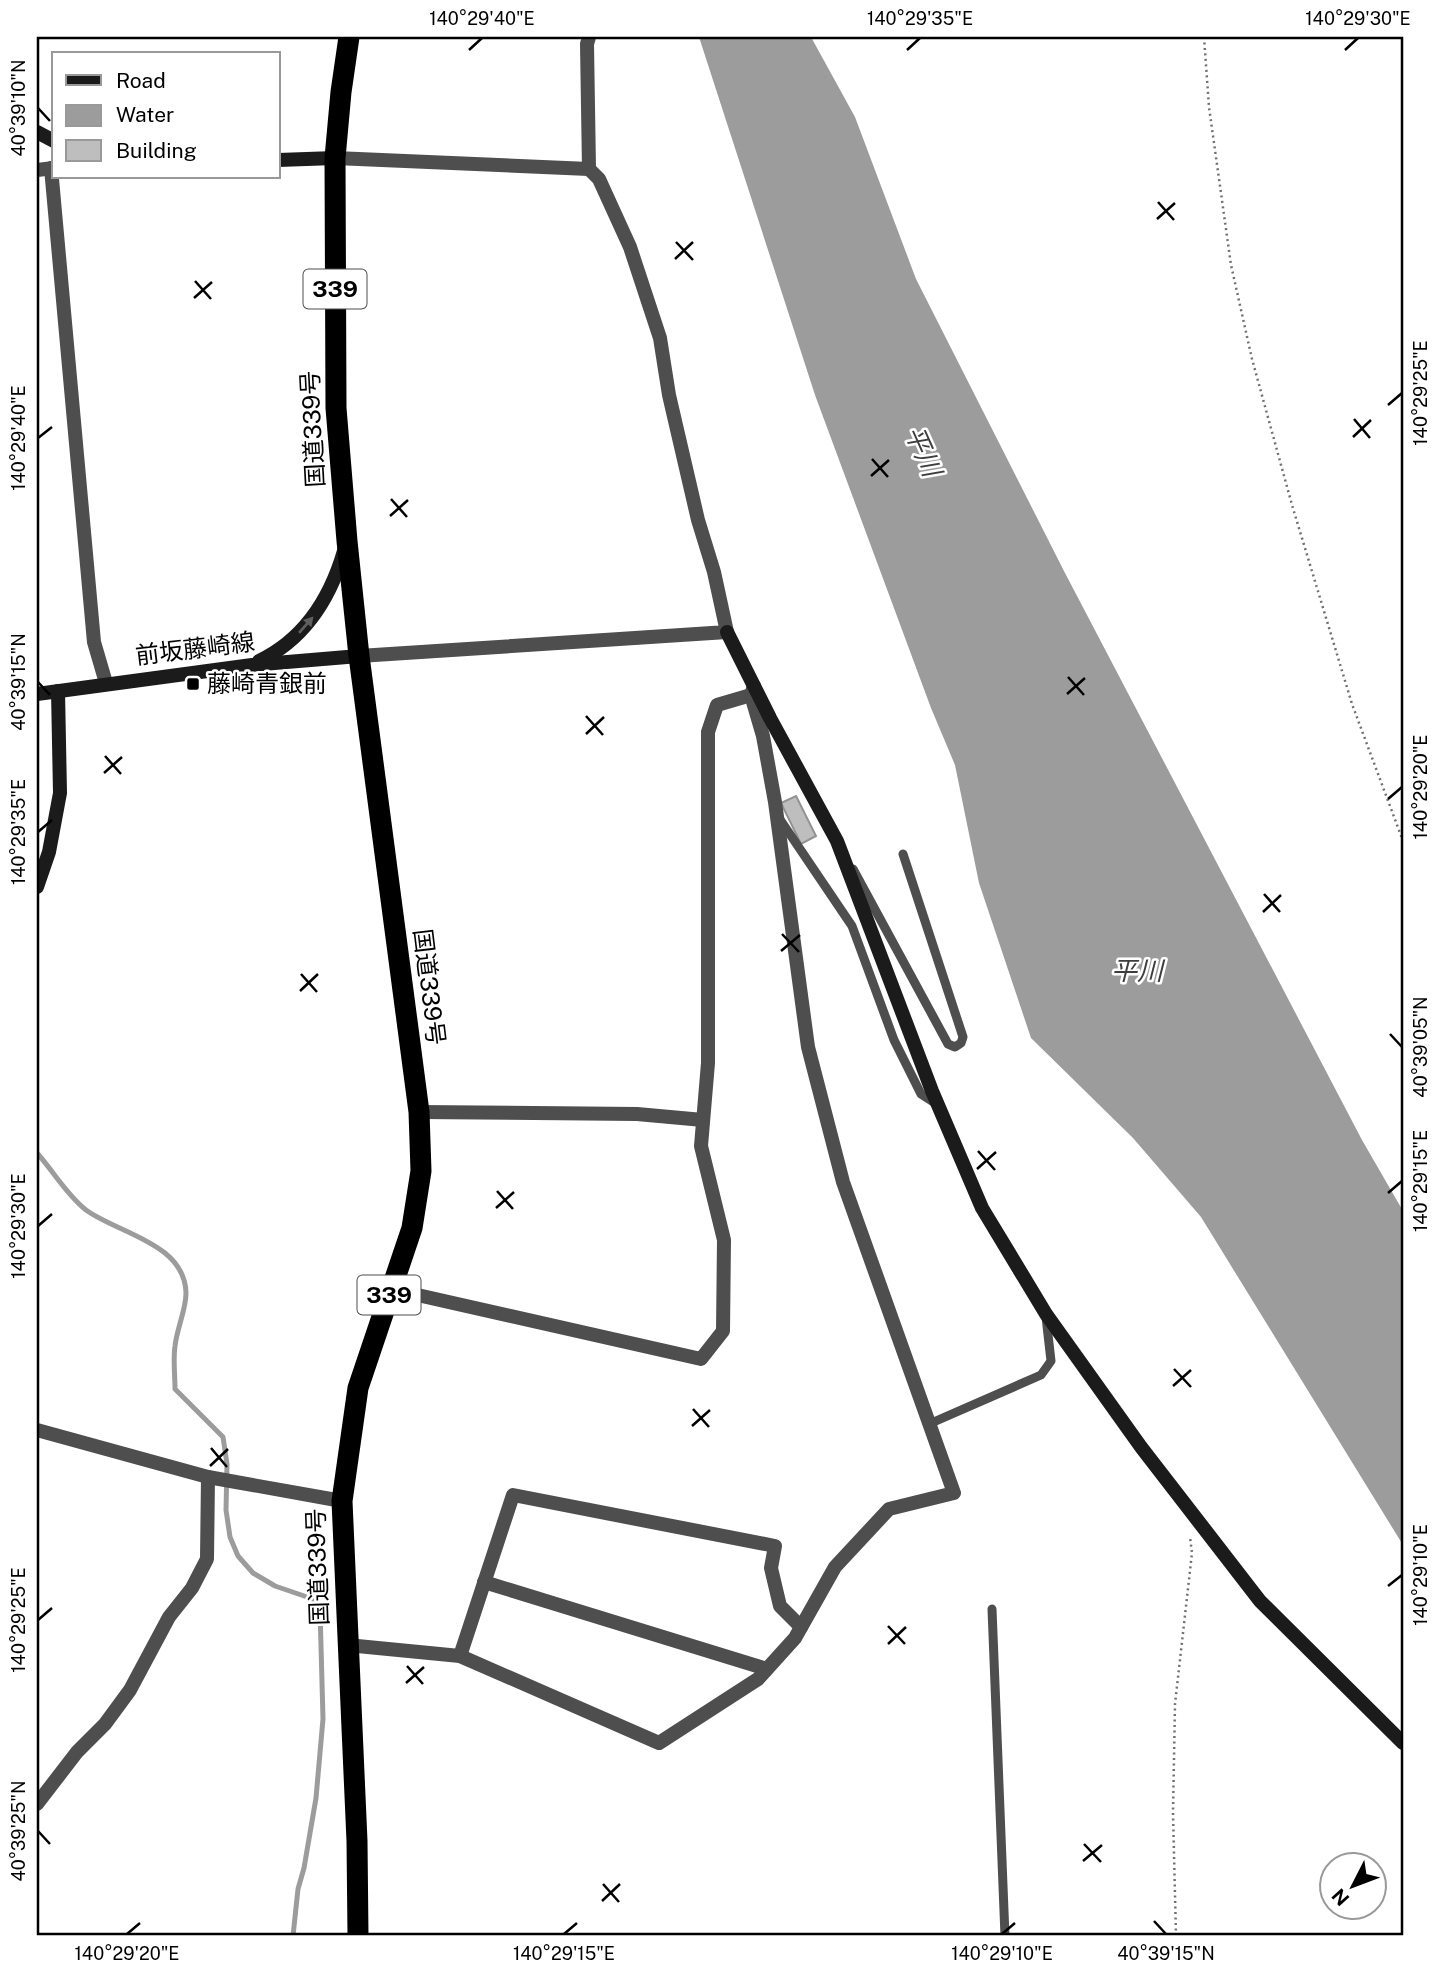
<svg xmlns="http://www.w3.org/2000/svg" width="1440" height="1973" viewBox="0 0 1440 1973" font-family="'Public Sans','Noto Sans JP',sans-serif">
  <rect width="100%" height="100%" fill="#fff"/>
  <polygon fill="#9c9c9c" points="699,37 811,37 855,117 916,279 1065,573 1362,1140 1403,1211 1403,1545 1201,1217 1133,1138 1031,1038 979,883 955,765 931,708 815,395"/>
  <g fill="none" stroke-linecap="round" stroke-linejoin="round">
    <path stroke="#9c9c9c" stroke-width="5" d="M37,1153c17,19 29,41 49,57 31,23 99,33 100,83 0,17 -9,35 -11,53 -2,14 0,29 0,43l48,48 4,27 -1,46 4,27 8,19 15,17 22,13 38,13 7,10 3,110 -7,79 -12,70 -6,21 -5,47"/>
  </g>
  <polygon fill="#bebebe" stroke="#929292" stroke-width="2" points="796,796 816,836 801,844 781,803"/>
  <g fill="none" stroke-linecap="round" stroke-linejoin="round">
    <g stroke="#707070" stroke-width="2.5" stroke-dasharray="2 3.5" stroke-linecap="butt">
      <polyline points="1204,37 1209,107 1231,265 1252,359 1292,505 1352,704 1403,841"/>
      <polyline points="1176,1936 1173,1813 1175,1704 1192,1553 1190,1537"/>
    </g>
    <g stroke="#4e4e4e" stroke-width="9">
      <polyline points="779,818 852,926 894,1040 921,1094 938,1105"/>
      <polyline points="853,869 948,1044 955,1047 961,1043 963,1037 903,854"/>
      <polyline points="929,1424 1041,1375 1051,1361 1046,1317"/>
      <polyline points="992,1609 1005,1936"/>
    </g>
    <g stroke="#4e4e4e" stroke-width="14">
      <polyline points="335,158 589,169"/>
      <polyline points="51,168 94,642 106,683"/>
      <polyline points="37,170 54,168"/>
      <polyline points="359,656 727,632 714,572 698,520 669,395 660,338 630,247 599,179 589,169 587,44 589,37"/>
      <polyline points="419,1112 637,1114 703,1120"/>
      <polyline points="391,1289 701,1359 723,1331 724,1240 701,1146 708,1063 708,732 717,705 751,695"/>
      <polyline points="37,1430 208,1477 342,1501"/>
      <polyline points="484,1582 767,1669"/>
      <polyline points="347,1645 460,1656 659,1743 758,1679 795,1638 835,1567 889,1509 954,1493 843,1182 808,1047 775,802 763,736 751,695 754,686"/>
      <polyline points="460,1656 513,1495 775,1546 771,1568 780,1606 801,1627"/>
      <polyline points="37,1804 77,1752 105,1724 130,1690 169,1617 192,1588 207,1559 208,1477"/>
    </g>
    <g stroke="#1b1b1b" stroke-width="14">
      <polyline points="37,132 54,141"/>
      <polyline points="278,160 335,158"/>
      <polyline points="727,632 770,718 837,841 932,1091 982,1208 1046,1314 1141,1447 1260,1601 1403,1743"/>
      <path d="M259,661c46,-22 71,-62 85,-110"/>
      <polyline points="37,694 252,665 359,656"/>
      <polyline points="37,887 49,852 60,793 58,691"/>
    </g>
    <polyline stroke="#000" stroke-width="21" points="349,37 341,92 335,158 336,408 347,541 359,656 419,1112 421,1171 412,1228 358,1388 342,1501 357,1841 358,1936"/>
  </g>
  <defs><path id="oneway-solid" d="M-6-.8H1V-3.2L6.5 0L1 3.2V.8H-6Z" transform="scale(1.75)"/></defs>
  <use fill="#5f5f5f" href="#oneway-solid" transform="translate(306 625) rotate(-49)"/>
  <path fill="none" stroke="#000" stroke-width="2.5" d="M469,50l13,-12M907,50l13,-12M1345,50l13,-12M38,108l12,13M1158,202l16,18M1157,219l18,-16M676,242l17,18M675,259l18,-17M195,281l16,18M194,298l18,-16M1388,405l14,-12M1354,419l16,19M1353,437l18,-17M38,438l14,-11M872,459l16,18M871,476l18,-16M391,499l16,18M390,516l18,-16M1068,677l16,18M38,682l12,13M1067,694l18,-16M586,716l17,19M586,734l18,-17M105,756l16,18M104,773l18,-16M1388,799l14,-12M38,832l14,-12M1264,894l16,18M1263,912l18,-17M782,934l17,18M781,951l19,-16M301,974l16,18M300,991l18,-17M1390,1034l12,13M978,1151l17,19M977,1169l19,-17M497,1191l16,18M1388,1193l14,-12M496,1208l18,-16M38,1226l14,-12M1174,1369l17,18M1173,1386l18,-16M693,1409l16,18M692,1426l18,-16M211,1448l16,19M210,1466l18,-17M1388,1586l14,-11M38,1620l14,-12M888,1626l17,18M888,1644l18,-17M407,1666l16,18M406,1683l18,-16M38,1831l12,13M1084,1844l17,18M1083,1861l19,-16M603,1884l16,18M602,1901l18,-17M1154,1921l12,13M127,1934l13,-11M564,1934l13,-11M1002,1934l13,-11"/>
  <rect fill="#000" stroke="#fff" stroke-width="2.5" x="186" y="677" width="14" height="14" rx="3.5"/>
  <g text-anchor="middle" stroke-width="5" stroke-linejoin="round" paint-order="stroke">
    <g fill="#fff" stroke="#4c4c4c" stroke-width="2">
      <rect x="303.5" y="269.5" width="63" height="39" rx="5"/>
      <rect x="357.5" y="1275.5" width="63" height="39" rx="5"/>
    </g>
    <g font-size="23" font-weight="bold" fill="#000">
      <text x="335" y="297">339</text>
      <text x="389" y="1303">339</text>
    </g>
    <g font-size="24" fill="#000" stroke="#fff">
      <text transform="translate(313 429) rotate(-93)" y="8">国道339号</text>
      <text transform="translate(195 649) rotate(-7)" y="8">前坂藤崎線</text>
      <text transform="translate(429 987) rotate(83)" y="8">国道339号</text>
      <text transform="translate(318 1567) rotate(-92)" y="8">国道339号</text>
    </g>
    <g font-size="24" fill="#000" stroke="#fff" text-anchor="start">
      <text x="207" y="692">藤崎青銀前</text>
    </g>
    <g font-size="26" font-style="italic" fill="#3d3d3d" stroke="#fff">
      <text transform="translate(923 451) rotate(66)" y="9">平川</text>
      <text x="1137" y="980">平川</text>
    </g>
  </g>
  <rect width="1440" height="1973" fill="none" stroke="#ffffff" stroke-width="77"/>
  <rect x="52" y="52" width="228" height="126" fill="#ffffff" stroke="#999999" stroke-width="2"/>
  <rect x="66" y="75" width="35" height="10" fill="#1b1b1b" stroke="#999999" stroke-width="2"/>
  <text x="116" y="88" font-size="21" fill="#000000">Road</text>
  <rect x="66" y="105" width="35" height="21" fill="#9c9c9c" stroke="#999999" stroke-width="2"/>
  <text x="116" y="122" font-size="21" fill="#000000">Water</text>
  <rect x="66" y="140" width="35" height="21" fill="#bebebe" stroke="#999999" stroke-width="2"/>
  <text x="116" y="158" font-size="21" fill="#000000">Building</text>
  <g transform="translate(1353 1886) rotate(228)"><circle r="33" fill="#ffffff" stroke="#999999" stroke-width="2"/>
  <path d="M0-5L12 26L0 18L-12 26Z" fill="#000000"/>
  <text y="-10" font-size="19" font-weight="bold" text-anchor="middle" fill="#000000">N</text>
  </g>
  <rect x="38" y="38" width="1364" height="1896" fill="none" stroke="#000" stroke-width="2.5"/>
  <g font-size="18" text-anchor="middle" fill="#000">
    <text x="482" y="25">140°29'40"E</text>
    <text x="920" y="25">140°29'35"E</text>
    <text x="1358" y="25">140°29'30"E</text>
    <text transform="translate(19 108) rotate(-90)" y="6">40°39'10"N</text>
    <text transform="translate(1421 393) rotate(-90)" y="6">140°29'25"E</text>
    <text transform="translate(19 438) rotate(-90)" y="6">140°29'40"E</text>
    <text transform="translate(19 682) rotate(-90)" y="6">40°39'15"N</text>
    <text transform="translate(1421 787) rotate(-90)" y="6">140°29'20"E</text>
    <text transform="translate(19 832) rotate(-90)" y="6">140°29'35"E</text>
    <text transform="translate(1421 1047) rotate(-90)" y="6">40°39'05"N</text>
    <text transform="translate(1421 1181) rotate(-90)" y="6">140°29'15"E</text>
    <text transform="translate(19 1226) rotate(-90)" y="6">140°29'30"E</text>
    <text transform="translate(1421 1575) rotate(-90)" y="6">140°29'10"E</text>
    <text transform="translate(19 1620) rotate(-90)" y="6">140°29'25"E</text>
    <text transform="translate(19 1831) rotate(-90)" y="6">40°39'25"N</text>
    <text x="127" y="1960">140°29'20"E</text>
    <text x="564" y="1960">140°29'15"E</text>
    <text x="1002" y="1960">140°29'10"E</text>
    <text x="1166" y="1960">40°39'15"N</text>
  </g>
</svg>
